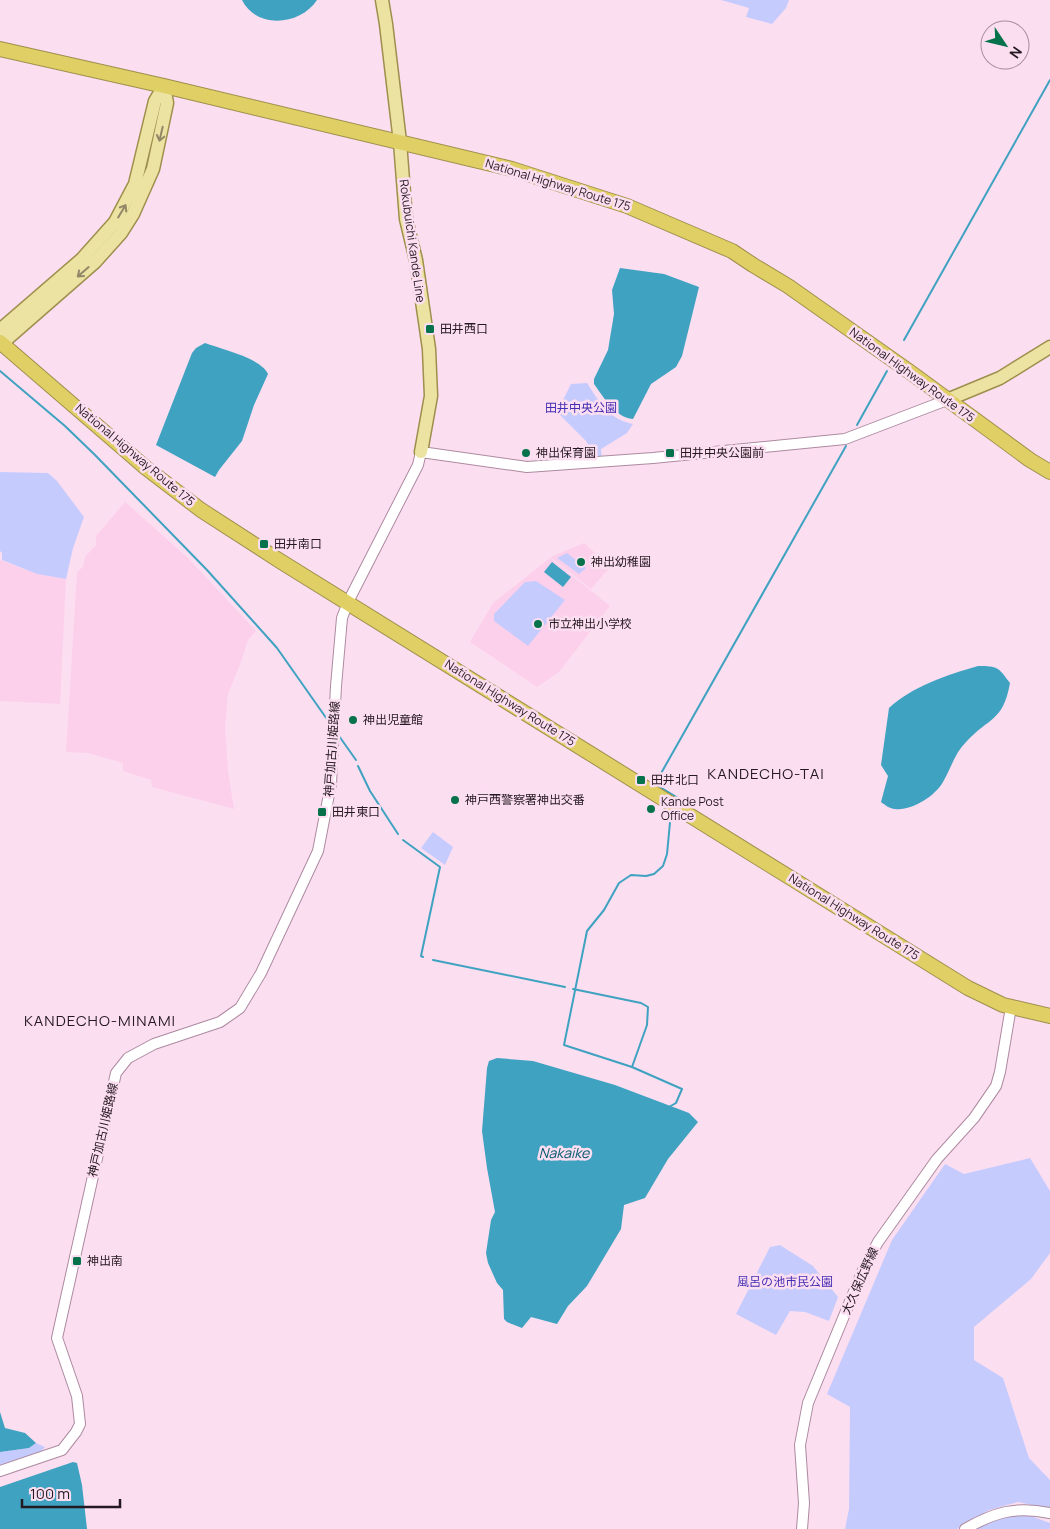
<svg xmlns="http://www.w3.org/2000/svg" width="1050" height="1529" viewBox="0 0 1050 1529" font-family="Manrope,'Noto Sans JP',sans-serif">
  <rect width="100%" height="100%" fill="#fcdef1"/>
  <g fill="#fcd0eb">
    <polygon points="125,502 188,558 256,631 248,640 241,662 228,694 225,727 228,770 234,809 152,787 151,780 123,771 123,763 88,753 66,752 77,572 83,567 85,557 96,545 96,536"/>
    <polygon points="584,543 610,567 591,589 550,557"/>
    <polygon points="550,558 610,606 559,672 537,687 470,642 493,603"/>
    <polygon points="0,560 37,574 66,579 60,704 0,701"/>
  </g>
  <g fill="#c6cbfe">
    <polygon points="721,0 789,0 786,8 772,24 746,17 749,8"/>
    <path d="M587,383c12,19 23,37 46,41l-6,9 -26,16 1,13 -21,1c6,-8 11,-13 5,-22l-29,-29 14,-28z"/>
    <polygon points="0,472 48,473 57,481 84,517 73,548 66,579 37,574 2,560 2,553 0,551"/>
    <polygon points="567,553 586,568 579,574 557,558"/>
    <polygon points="536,581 565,600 528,646 494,621 494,614 525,582"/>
    <polygon points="433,832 453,847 445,865 421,848"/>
    <polygon points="1030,1158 1050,1191 1050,1253 1031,1279 974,1327 974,1360 1003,1378 1029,1458 1050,1480 1050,1509 1018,1502 989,1510 957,1529 845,1529 849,1509 850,1407 827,1394 892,1240 945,1164 964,1174"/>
    <polygon points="780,1245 813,1266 838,1297 829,1321 805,1312 790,1311 776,1335 736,1314 770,1247"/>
    <polygon points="36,1443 45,1447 39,1454 0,1466 0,1452 29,1448"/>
    <polygon points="1025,1514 1050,1523 1050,1529 974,1529 995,1519"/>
  </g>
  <g fill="#3ea2c0">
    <path d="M242,0h75c-17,26 -61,29 -75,0z"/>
    <path d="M620,268l44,6 35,13 -17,69 -6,11 -25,17 -18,35c-19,-2 -29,-22 -39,-35v-5l14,-29 6,-36 -2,-24z"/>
    <path d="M205,343c16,6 56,15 63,31l-14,31 -12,36 -23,29 -4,7 -59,-32 36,-92 4,-5z"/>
    <polygon points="552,562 571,577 563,587 544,572"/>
    <path d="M978,666c20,0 20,1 32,17 -7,39 -21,34 -44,59 -11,11 -15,26 -23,40 -8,14 -31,29 -48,27 -5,0 -10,-4 -14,-7l7,-26 -7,-11 8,-57c24,-22 58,-33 89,-42z"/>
    <polygon points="497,1058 533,1061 615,1085 689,1113 698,1122 668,1159 645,1198 624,1205 621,1229 587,1286 568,1306 557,1324 531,1317 522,1328 507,1322 504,1319 503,1290 497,1283 488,1263 486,1253 491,1220 495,1212 487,1168 482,1131 487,1068 489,1061"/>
    <polygon points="0,1412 5,1428 25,1433 36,1443 29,1448 0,1452"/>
    <polygon points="73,1462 77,1463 82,1485 87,1529 0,1529 0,1487"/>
  </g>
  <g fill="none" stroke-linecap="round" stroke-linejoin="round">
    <g stroke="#3ea2c0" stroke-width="2">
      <polyline points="904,340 1050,80"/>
      <polyline points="0,371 65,426 95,455 207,570 277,648 329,722"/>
      <polyline points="857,425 887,371"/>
      <polyline points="339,736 356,760"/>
      <polyline points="358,766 370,791 398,834"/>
      <polyline points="678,798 655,784 846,446"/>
      <polyline points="403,840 440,867 421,956 423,957"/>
      <polyline points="433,960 565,987"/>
      <polyline points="573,989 641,1003 648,1007 647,1025 632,1067"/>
      <polyline points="669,1107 676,1103 682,1089 632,1067 564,1045 587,931 604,910 619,883 631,875 646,876 654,874 663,866 667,854 671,812"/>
    </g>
    <g stroke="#ad8aa0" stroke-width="12">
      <g id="minor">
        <polyline points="0,1471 62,1450 76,1432 80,1424 77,1396 57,1338 116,1073 128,1058 154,1044 220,1022 240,1008 261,973 318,851 331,784 336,686 342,618 348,602 418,465 421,452 527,467 653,458 845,439 947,400"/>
        <polyline points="802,1529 804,1503 800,1445 808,1403 863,1270 878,1242 937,1159 974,1118 996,1086 1000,1072 1011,1007"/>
        <path d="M965,1529c30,-17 51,-23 85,-16"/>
      </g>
    </g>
    <g stroke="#9e8f4d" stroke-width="15">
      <g id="major">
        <polyline points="382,0 386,24 400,142 406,219 416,260 429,349 431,396 421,452"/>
        <polyline points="0,330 82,259 115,222 135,184 155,101 164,86"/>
        <polyline points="0,345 95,262 121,233 133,214 153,169 167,103 164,86"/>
        <polyline points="947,400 1000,378 1050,347"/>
      </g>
    </g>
    <g stroke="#9e8f4d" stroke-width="16">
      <g id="highway">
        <polyline points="0,49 164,86 512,169 627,206 732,251 753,265 788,286 910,372 1030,460 1050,472"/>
        <polyline points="0,342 146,468 201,510 280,561 968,988 1003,1005 1050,1016"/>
      </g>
    </g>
    <use href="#minor" stroke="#fff" stroke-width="10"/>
    <use href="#major" stroke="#ece2a2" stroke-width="12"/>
    <use href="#highway" stroke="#dfcf64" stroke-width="14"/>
  </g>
  <defs><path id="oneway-shaft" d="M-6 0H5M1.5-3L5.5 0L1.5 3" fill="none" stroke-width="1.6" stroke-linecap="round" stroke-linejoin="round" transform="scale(1.25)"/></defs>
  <g stroke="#928868">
    <use href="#oneway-shaft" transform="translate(161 134) rotate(103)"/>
    <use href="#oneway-shaft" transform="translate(122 211) rotate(-59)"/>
    <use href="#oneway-shaft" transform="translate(83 272) rotate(139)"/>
  </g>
  <g fill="#05724b" stroke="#fcdef1" stroke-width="2">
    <rect x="425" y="324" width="10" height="10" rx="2.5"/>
    <circle cx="526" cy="453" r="5"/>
    <rect x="665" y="448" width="10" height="10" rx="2.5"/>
    <rect x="259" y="539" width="10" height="10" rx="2.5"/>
    <circle cx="581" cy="562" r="5"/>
    <circle cx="538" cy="624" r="5"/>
    <circle cx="353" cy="720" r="5"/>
    <rect x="636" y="775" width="10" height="10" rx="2.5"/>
    <circle cx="455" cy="800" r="5"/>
    <circle cx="651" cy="809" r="5"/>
    <rect x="317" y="807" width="10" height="10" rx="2.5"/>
    <rect x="72" y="1256" width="10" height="10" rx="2.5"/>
  </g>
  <g text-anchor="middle" stroke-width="5" stroke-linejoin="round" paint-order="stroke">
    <g font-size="12" fill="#251921" stroke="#fcdef1">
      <text transform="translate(558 185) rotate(17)" y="4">National Highway Route 175</text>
      <text transform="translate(412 241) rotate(82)" y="4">Rokubuichi Kande Line</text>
      <text transform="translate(912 375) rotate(36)" y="4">National Highway Route 175</text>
      <text transform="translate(135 455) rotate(40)" y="4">National Highway Route 175</text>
      <text transform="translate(510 703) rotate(32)" y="4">National Highway Route 175</text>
      <text transform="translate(332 749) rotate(-86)" y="4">神戸加古川姫路線</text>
      <text transform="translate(854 917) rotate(32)" y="4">National Highway Route 175</text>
      <text transform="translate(103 1130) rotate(-77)" y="4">神戸加古川姫路線</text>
      <text transform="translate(860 1281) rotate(-66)" y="4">大久保広野線</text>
    </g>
    <g font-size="12" fill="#251921" stroke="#fcdef1" text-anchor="start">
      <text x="440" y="333">田井西口</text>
      <text x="536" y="457">神出保育園</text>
      <text x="680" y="457">田井中央公園前</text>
      <text x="274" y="548">田井南口</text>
      <text x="591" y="566">神出幼稚園</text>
      <text x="548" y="628">市立神出小学校</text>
      <text x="363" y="724">神出児童館</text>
      <text x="651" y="784">田井北口</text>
      <text x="465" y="804">神戸西警察署神出交番</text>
      <text x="661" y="806">Kande Post<tspan x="661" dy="14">Office</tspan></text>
      <text x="332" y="816">田井東口</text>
      <text x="87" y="1265">神出南</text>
    </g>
    <g font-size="12" fill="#432eb4" stroke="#fcdef1">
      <text x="581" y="412">田井中央公園</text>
      <text x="785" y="1286">風呂の池市民公園</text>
    </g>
    <g font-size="14" font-style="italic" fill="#00596e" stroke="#fcdef1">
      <text x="564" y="1158">Nakaike</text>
    </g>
    <g font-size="15" letter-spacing="1" fill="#251921" stroke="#fcdef1">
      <text x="766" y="779">KANDECHO-TAI</text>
      <text x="100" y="1026">KANDECHO-MINAMI</text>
    </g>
  </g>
  <g transform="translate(1005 45) rotate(125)"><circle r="24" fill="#fcdef1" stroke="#a68f9e"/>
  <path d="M0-4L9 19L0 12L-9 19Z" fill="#05724b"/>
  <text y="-8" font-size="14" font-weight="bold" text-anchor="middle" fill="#251921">N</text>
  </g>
  <path d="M22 1499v8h98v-8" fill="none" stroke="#251921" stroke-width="2.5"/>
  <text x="30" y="1499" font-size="15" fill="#251921" stroke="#fcdef1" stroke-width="4" paint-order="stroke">100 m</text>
</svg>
